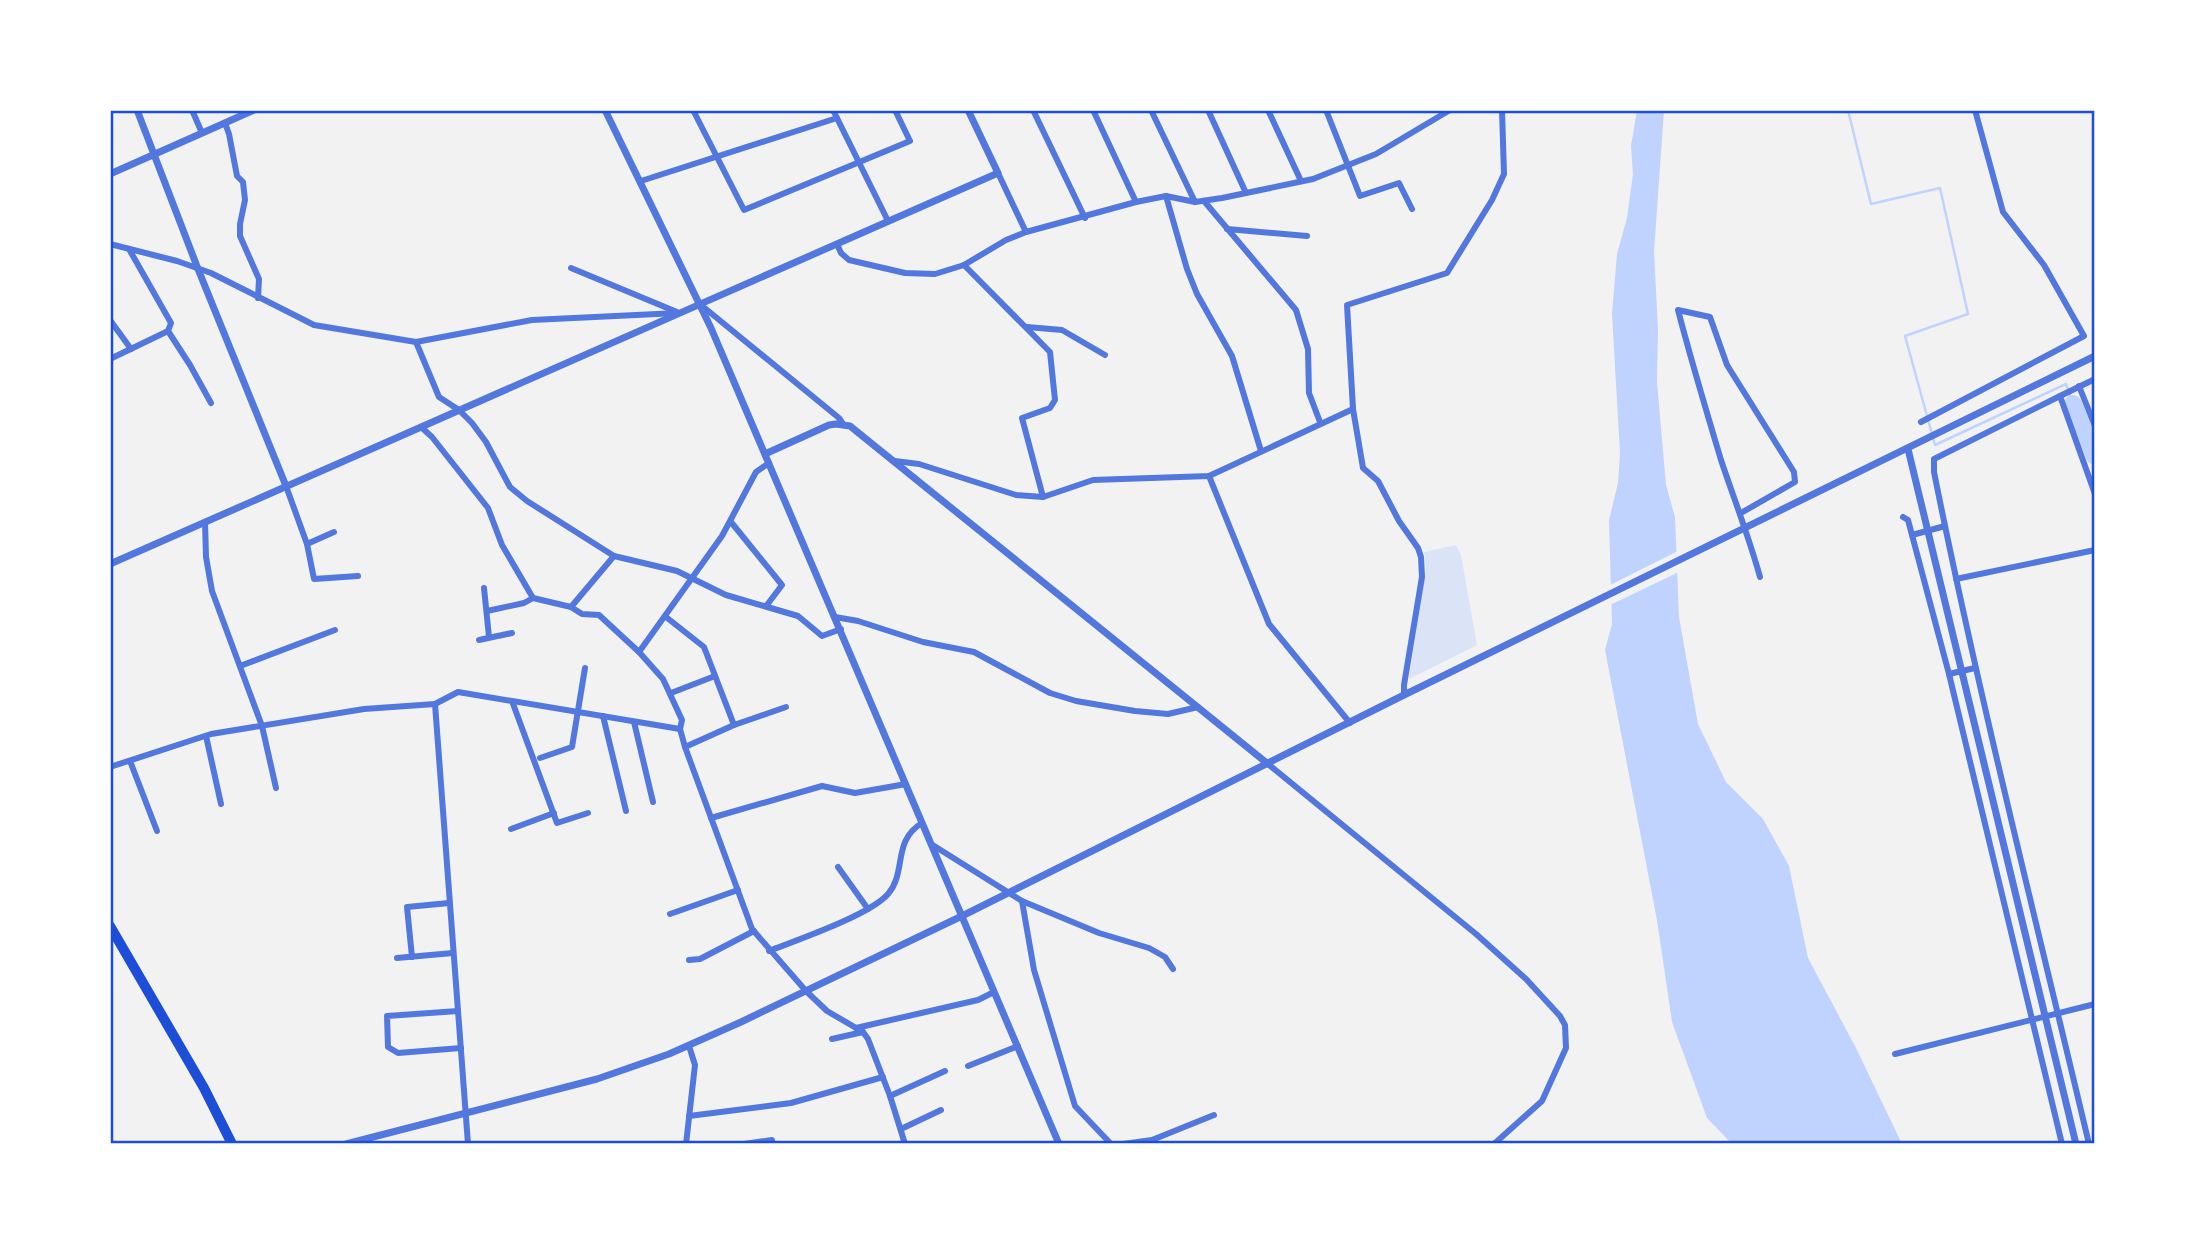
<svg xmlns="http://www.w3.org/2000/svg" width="2205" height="1254" viewBox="0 0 2205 1254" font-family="'DM Sans',sans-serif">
  <rect width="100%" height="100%" fill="#f2f2f2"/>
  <polygon fill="#dbe4f7" points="1456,545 1461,555 1477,645 1409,679 1426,567 1424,552"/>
  <polygon fill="#bfd3fe" points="1637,110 1664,110 1654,252 1658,329 1657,382 1666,485 1675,517 1679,617 1698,724 1726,782 1763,819 1789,866 1808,958 1856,1048 1902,1144 1732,1144 1707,1118 1672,1022 1657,920 1605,650 1612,624 1609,520 1618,483 1620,453 1612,314 1617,254 1627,218 1633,174 1631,146"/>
  <polygon fill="#f2f2f2" points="1680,550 1681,571 1608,606 1608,586"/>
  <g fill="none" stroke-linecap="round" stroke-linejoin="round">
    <polyline stroke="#bfd3fe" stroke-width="2.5" points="1848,110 1871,204 1940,188 1968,314 1905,336 1935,445 2066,384 2073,404"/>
    <polyline stroke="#bfd3fe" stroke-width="18" points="2073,404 2095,456"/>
    <g stroke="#5277de" stroke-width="6">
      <polyline points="192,110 202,133"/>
      <polyline points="693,110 744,210 910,141 895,110"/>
      <polyline points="833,110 888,221"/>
      <polyline points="1033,110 1085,218"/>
      <polyline points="1093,110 1136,202"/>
      <polyline points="1151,110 1195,202"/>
      <polyline points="1208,110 1246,193"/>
      <polyline points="1268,110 1301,181"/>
      <polyline points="1326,110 1360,196 1399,183 1412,209"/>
      <polyline points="225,123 229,134 237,176 243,182 245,200 240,224 240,236 259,279 258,298"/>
      <polyline points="998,173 1026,232"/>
      <polyline points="641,181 837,118"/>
      <polyline points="1166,196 1187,269 1197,294 1232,356 1261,451"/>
      <polyline points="1204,201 1296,310 1308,349 1309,393 1320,422"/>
      <polyline points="1227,229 1307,236"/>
      <polyline points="110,244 177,261 211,273 314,325 416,342 439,397 459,410 472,423 486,442 510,487 527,501 614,556 677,571 726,595 798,616 822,636 841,629"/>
      <polyline points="837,244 841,253 849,260 905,273 935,274 964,265 1006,240 1026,232 1136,202 1166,196 1195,202 1222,198 1313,179 1376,154 1450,110"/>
      <polyline points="129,249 171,323 168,331 190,365 211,403"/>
      <polyline points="571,268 677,312"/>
      <polyline points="701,305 839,418 843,424"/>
      <polyline points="110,320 131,349"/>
      <polyline points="1027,327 1062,330 1105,355"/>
      <polyline points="416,342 532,320 678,313"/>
      <polyline points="110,359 168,331"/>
      <polyline points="2079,386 2095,426"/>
      <polyline points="2060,396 2095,379"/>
      <polyline points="1353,409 1363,468 1378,481 1399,521 1418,548 1421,557 1422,577 1404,685 1404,695"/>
      <polyline points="1921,422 2084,336 2044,265 2003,212 1975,110"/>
      <polyline points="421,427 432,437 488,508 502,545 533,598 571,607 582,614 599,615 639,652 663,679 682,720 680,729 685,747 752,929 806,991 827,1011 863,1032 868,1039 890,1096 905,1144"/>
      <polyline points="895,461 919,464 1016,495 1043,497 1022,418 1050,408 1055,400 1050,352 964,265"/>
      <polyline points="1209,476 1269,624 1350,723"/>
      <polyline points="286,486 307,544 314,579 358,576"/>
      <polyline points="1043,497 1093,480 1209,476 1353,409 1347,305 1447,273 1492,200 1504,174 1502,110"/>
      <path d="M1741,513l54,-31 -1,-10 -67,-107 -17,-48 -32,-7c13,50 28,100 43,150 13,39 28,77 39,117"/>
      <polyline points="1903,517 1908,520 1949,674 2062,1144"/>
      <polyline points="205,522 206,557 212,591 262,726 276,788"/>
      <polyline points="731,522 782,585 767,605"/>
      <polyline points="1912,535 1945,526"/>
      <polyline points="307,544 334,532"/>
      <polyline points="1956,579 2095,550"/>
      <polyline points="484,588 489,637"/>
      <polyline points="571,607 614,556"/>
      <polyline points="487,611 524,603 533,598"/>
      <polyline points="666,617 704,647 734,725 685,747"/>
      <polyline points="835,617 858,621 923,642 974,652 1050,693 1076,701 1135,711 1168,714 1198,707"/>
      <polyline points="479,640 512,633"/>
      <polyline points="639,652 722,536 756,472 769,463"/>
      <polyline points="240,666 335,630"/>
      <polyline points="1949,674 1975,668"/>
      <polyline points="671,693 715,676"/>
      <polyline points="512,701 557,823 588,813"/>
      <polyline points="435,704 468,1144"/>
      <polyline points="603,716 626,811"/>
      <polyline points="634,722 653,802"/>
      <polyline points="734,725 786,707"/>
      <polyline points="206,736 221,804"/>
      <polyline points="540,758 572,747 585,668"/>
      <polyline points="130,761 157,831"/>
      <polyline points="1268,764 1476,934 1526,979 1560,1016 1565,1025 1566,1048 1542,1101 1494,1144"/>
      <polyline points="110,767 211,734 364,709 435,704 458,692 680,729"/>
      <polyline points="711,818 822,786 855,793 906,784"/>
      <polyline points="511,829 554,813"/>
      <polyline points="931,844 1022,901 1099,933 1149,948 1165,957 1173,969"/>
      <polyline points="838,867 868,909"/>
      <polyline points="1022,901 1034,970 1075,1106 1111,1144"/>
      <polyline points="670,914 738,890"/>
      <path d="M769,951c28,-11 101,-36 119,-57 19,-22 4,-53 34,-71"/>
      <polyline points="412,957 407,907 449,903"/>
      <polyline points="397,958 453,953"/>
      <polyline points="689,960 700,959 754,931"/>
      <polyline points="458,1011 387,1016 388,1047 398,1053 461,1048"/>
      <polyline points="856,1028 978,1000 994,992"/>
      <polyline points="832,1039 863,1032"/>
      <polyline points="1895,1054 2095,1004"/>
      <polyline points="968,1066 1018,1046"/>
      <polyline points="890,1096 945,1071"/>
      <polyline points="689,1116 791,1103 883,1077"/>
      <polyline points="901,1129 941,1110"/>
      <polyline points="686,1144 695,1065 689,1046"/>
      <polyline points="744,1144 772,1140 772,1144"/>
      <polyline points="1123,1144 1152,1140 1214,1115"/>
      <path d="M2089,1144c-53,-224 -110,-447 -155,-672v-13l126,-63 35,98"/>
    </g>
    <g stroke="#5277de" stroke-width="7">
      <polyline points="137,110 198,269 286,486"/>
      <polyline points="605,110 711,328 1059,1144"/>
      <polyline points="110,174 254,110"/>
      <polyline points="1908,449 2076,1144"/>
      <polyline points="765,454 829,425 836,424 850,426 1268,764"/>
      <polyline points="110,564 998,173 968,110"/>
      <polyline points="346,1144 597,1079 669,1054 741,1022 962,916 1404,695 2095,356"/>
    </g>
    <polyline stroke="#1d4ed8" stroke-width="10" points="110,926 204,1088 232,1144"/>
  </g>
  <rect width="2205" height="1254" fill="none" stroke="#ffffff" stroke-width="224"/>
  <rect x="112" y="112" width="1981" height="1030" fill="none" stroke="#1d4ed8" stroke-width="2.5"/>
</svg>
